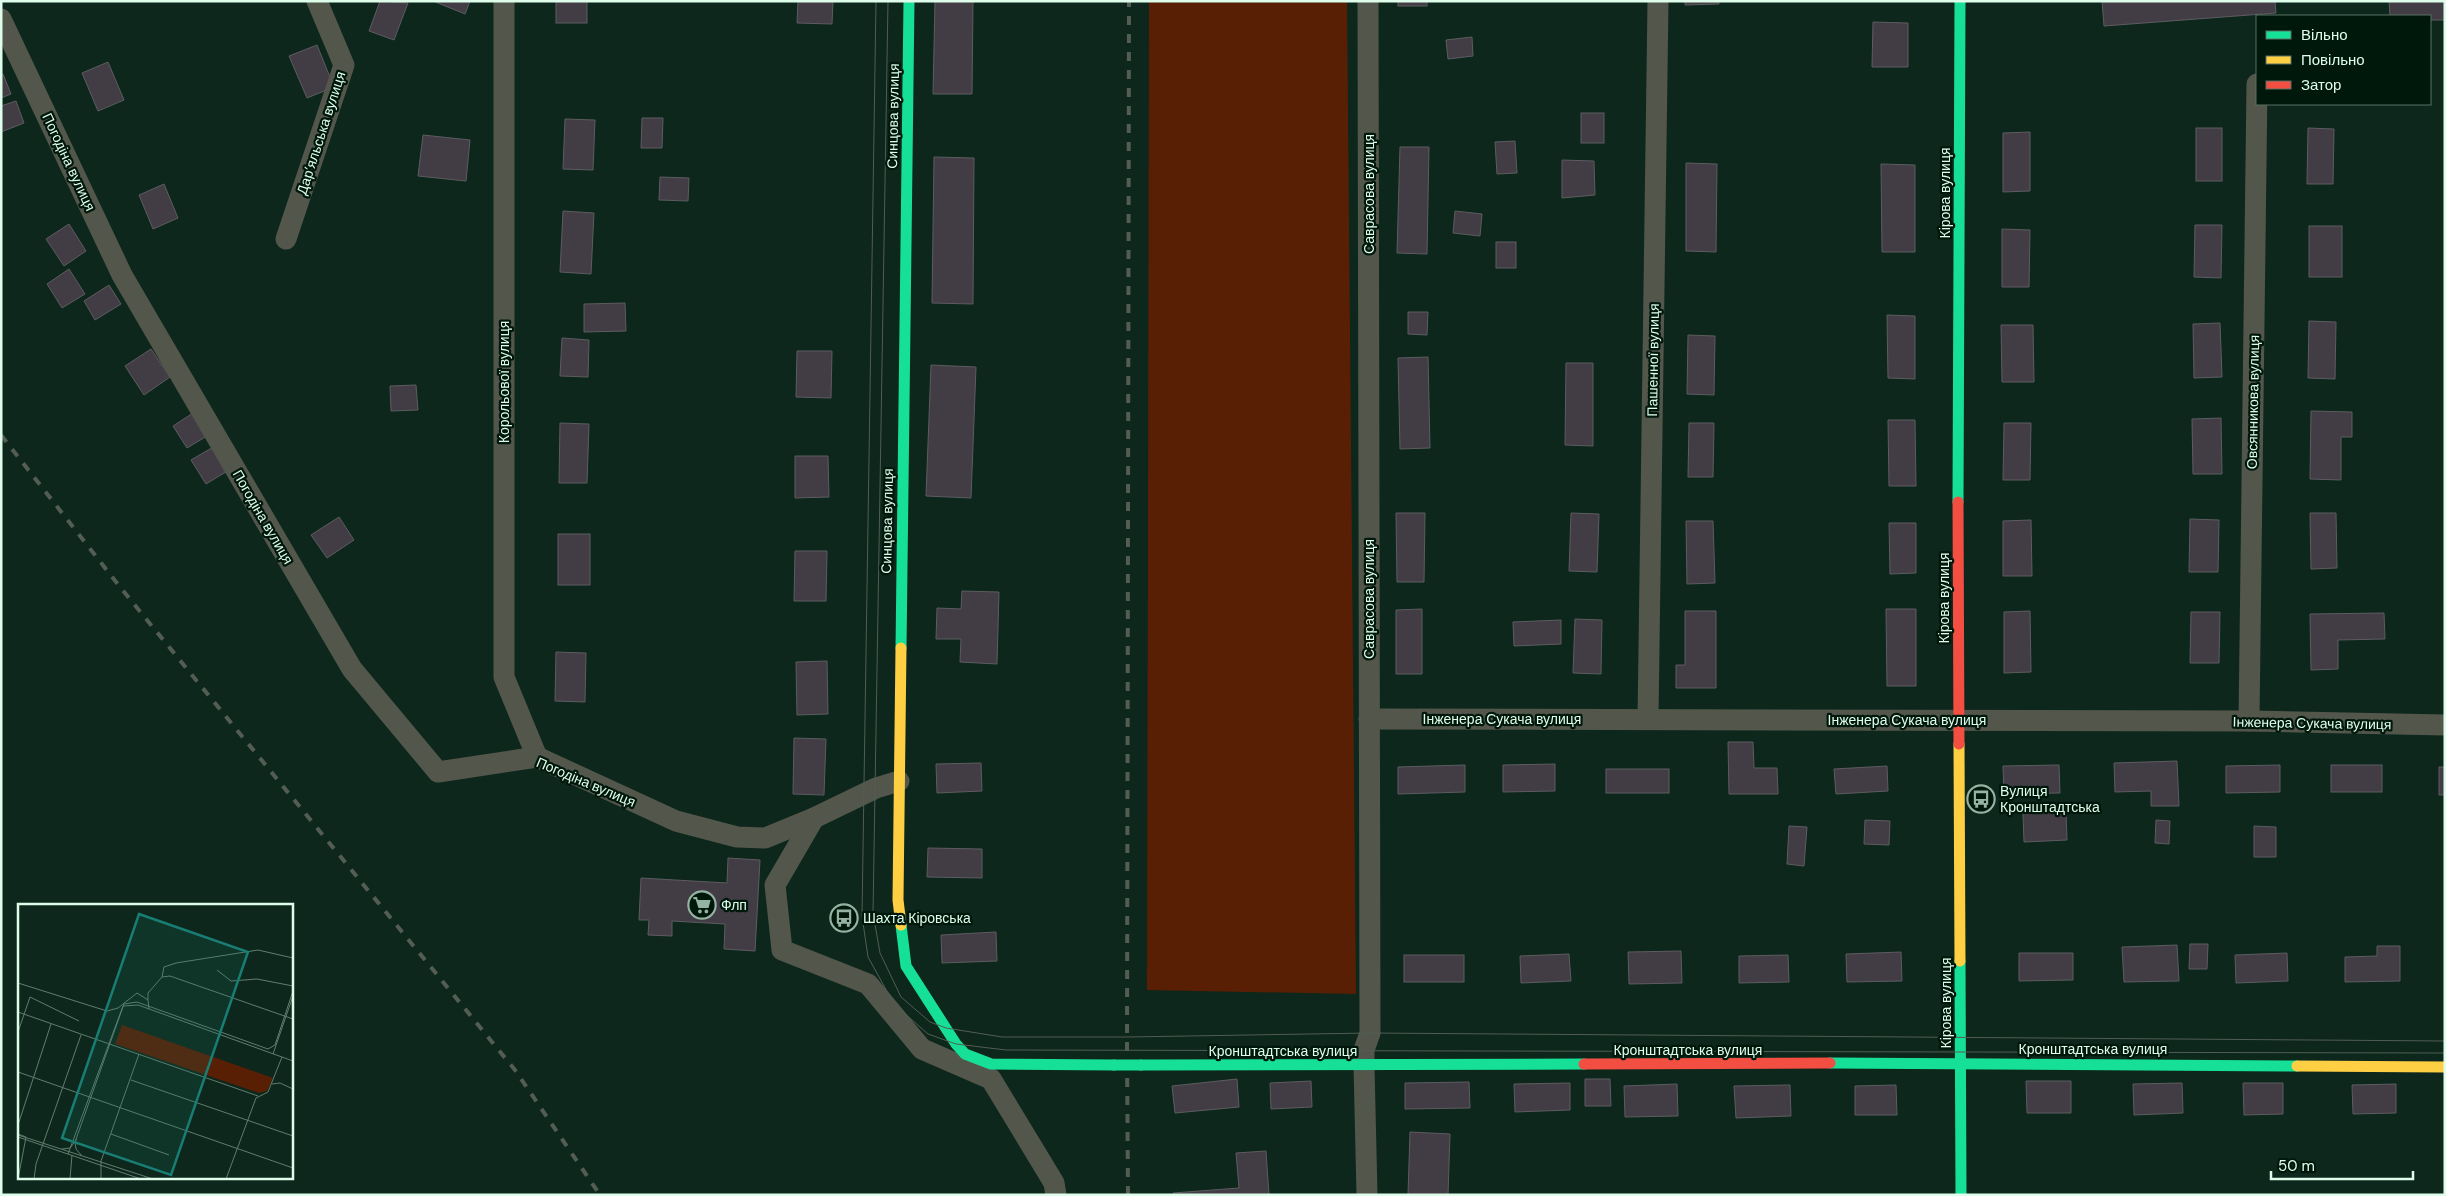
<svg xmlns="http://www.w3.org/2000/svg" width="2446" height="1196" viewBox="0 0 2446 1196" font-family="'DM Sans',sans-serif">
  <rect width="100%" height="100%" fill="#0d271c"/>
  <polygon fill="#581f04" points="1149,1 1347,1 1356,994 1147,990"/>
  <g fill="#423d45" stroke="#5d5c60">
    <polygon points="380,1 408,3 394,40 369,31"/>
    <polygon points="433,1 470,1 465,14"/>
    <rect x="556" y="1" width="31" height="22"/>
    <polygon points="798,1 833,1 832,24 797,23"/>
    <polygon points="935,1 973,1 972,94 933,94"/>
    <rect x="1398" y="1" width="29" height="5"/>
    <polygon points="1685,1 1719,1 1719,4 1685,5"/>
    <polygon points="2102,1 2275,1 2276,13 2104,26"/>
    <polygon points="2389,1 2445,1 2445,20 2430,20 2430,16 2390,16"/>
    <polygon points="1873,22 1908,23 1908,67 1872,67"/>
    <polygon points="1472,37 1473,56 1448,59 1446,40"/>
    <polygon points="317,45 334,87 307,98 289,56"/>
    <polygon points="108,62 124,100 98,111 82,73"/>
    <polygon points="1,74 3,74 11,94 1,98"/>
    <polygon points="16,101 24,123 1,132 1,106"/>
    <rect x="1581" y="113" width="23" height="30"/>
    <polygon points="642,118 663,118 662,148 641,148"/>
    <polygon points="565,119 595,120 593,170 563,169"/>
    <rect x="2196" y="128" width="26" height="53"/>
    <polygon points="2308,128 2334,129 2333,184 2307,184"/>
    <polygon points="2030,132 2030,191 2003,192 2003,133"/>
    <polygon points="423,135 470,140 466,181 418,176"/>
    <polygon points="1515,141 1517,173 1497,174 1495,142"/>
    <polygon points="1400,147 1429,147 1427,254 1397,253"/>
    <polygon points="934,157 974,158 973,304 932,303"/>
    <polygon points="1562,160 1594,161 1595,195 1562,198"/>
    <polygon points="1686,163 1717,164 1716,252 1686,251"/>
    <polygon points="1881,164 1915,165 1915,252 1882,252"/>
    <polygon points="660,177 689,178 688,201 659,200"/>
    <polygon points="164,184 178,218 153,229 139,195"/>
    <polygon points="563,211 594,213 591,274 560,272"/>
    <polygon points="1455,211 1482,214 1480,236 1453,233"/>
    <polygon points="69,224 86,251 64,266 46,239"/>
    <polygon points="2195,225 2222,225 2221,278 2194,277"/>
    <rect x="2309" y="226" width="33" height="51"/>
    <polygon points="2002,229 2030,230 2029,287 2002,287"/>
    <rect x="1496" y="242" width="20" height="26"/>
    <polygon points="69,269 85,294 62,308 47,284"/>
    <polygon points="109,285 121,304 95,320 84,301"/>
    <polygon points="625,303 626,331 584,332 584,304"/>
    <polygon points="1408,312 1428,312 1427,335 1408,334"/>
    <polygon points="1887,315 1915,316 1915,379 1888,378"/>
    <polygon points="2309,321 2336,322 2335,379 2308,378"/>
    <polygon points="2220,323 2222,377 2194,378 2193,324"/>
    <polygon points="2001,325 2033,325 2034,382 2002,382"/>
    <polygon points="1688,335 1715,336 1714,395 1687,394"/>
    <polygon points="562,338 589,340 588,377 560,376"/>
    <polygon points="151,349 170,377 144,395 125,366"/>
    <polygon points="797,351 832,351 831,398 796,397"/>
    <polygon points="1428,357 1430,448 1400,449 1398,358"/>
    <polygon points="1566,363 1593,363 1593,446 1565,445"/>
    <polygon points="931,365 976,367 971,498 926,496"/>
    <polygon points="416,385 418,410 391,411 390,386"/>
    <polygon points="2311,411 2352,412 2352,437 2341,437 2341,480 2310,479"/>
    <polygon points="193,413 207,436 187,448 173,426"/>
    <polygon points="2221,418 2222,474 2193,474 2192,419"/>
    <polygon points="1888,420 1915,420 1916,486 1889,486"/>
    <polygon points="560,423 589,424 587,483 559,483"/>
    <polygon points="1689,423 1714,423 1713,477 1688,477"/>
    <polygon points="2004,423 2031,423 2030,480 2003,480"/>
    <polygon points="215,446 229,470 206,484 191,460"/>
    <polygon points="795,456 828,456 829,497 795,498"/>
    <polygon points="1396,513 1425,513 1424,582 1397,582"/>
    <polygon points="1571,513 1599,514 1597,572 1569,571"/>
    <polygon points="2310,513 2336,513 2337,568 2311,569"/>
    <polygon points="339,517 354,540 327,558 311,535"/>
    <polygon points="2190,519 2219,520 2218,572 2189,572"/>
    <polygon points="2031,520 2032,576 2003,576 2003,521"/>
    <polygon points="1686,521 1713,521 1715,583 1687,584"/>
    <polygon points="1889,523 1916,523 1916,573 1890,574"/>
    <rect x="558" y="534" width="32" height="51"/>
    <polygon points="795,551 827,551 826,601 794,601"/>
    <polygon points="962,591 999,592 997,664 960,662 961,639 936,639 937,608 961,609"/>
    <polygon points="1422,609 1422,674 1396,674 1396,610"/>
    <polygon points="1886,609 1916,609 1916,686 1887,686"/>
    <polygon points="1685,611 1716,611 1716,688 1676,688 1676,665 1685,665"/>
    <polygon points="2030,611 2031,672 2004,673 2004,612"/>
    <polygon points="2191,612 2220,612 2219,663 2190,663"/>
    <polygon points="2384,613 2385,639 2338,640 2338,669 2311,670 2310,614"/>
    <polygon points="1575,619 1602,620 1601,674 1573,673"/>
    <polygon points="1561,620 1561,644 1514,646 1513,622"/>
    <polygon points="556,652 586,653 585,702 555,701"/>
    <polygon points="827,661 828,714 797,715 796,662"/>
    <polygon points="794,738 826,739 824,795 793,794"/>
    <polygon points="1728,742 1753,742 1754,768 1777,768 1778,794 1729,794"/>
    <polygon points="2177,761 2179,806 2151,806 2151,791 2115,792 2114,763"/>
    <polygon points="981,763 982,791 937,793 936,764"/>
    <polygon points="1555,764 1555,791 1503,792 1503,765"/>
    <polygon points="1465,765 1465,792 1398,794 1398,767"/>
    <polygon points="2059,765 2060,793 2004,794 2003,766"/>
    <polygon points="2280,765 2280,792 2226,793 2226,766"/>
    <rect x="2331" y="765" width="51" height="27"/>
    <polygon points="1887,766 1888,791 1836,794 1834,769"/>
    <rect x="2439" y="767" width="6" height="28"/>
    <rect x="1606" y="769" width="63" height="24"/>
    <polygon points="2066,812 2067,840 2024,842 2023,814"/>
    <polygon points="1865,820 1890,821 1889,845 1864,844"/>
    <polygon points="2156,820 2170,821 2169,844 2155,843"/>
    <polygon points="1789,826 1807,827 1804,866 1787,864"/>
    <polygon points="2254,826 2276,827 2276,857 2254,857"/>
    <polygon points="928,848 982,849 982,878 927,877"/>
    <polygon points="728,858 760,860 755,951 724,949 725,924 672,921 672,936 648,935 649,920 639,920 641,878 727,883"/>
    <polygon points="996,932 997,961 942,963 941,935"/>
    <polygon points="2190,944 2208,944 2207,969 2189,969"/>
    <polygon points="2177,945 2179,981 2124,982 2122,947"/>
    <polygon points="2377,946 2400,946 2400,981 2345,982 2345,957 2377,956"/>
    <polygon points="1681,951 1682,983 1629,984 1628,952"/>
    <polygon points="1901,952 1902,981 1847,982 1846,954"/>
    <polygon points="2019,953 2073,953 2073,980 2019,981"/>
    <polygon points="2287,953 2288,981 2236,983 2235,955"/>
    <polygon points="1569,954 1571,981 1521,983 1520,956"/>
    <rect x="1404" y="955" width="60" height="27"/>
    <polygon points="1788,955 1789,982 1739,983 1739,956"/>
    <polygon points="1237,1079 1239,1107 1175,1113 1172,1086"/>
    <polygon points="1585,1079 1610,1079 1611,1106 1585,1106"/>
    <polygon points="1311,1081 1312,1107 1271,1109 1270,1083"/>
    <polygon points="2026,1081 2071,1081 2071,1113 2027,1113"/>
    <polygon points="1469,1082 1470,1108 1405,1109 1405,1083"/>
    <polygon points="1570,1083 1570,1110 1515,1112 1514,1084"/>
    <polygon points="2182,1083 2183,1113 2134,1115 2133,1084"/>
    <polygon points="2243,1083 2283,1083 2283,1114 2244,1115"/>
    <polygon points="1677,1084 1678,1116 1625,1117 1624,1086"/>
    <polygon points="2396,1084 2396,1113 2353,1114 2352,1085"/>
    <polygon points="1790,1085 1791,1116 1736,1118 1734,1086"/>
    <polygon points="1896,1085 1897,1115 1855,1115 1855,1086"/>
    <polygon points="1410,1132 1450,1134 1448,1195 1408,1195"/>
    <polygon points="1266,1151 1269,1195 1173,1195 1173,1193 1239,1188 1236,1153"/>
  </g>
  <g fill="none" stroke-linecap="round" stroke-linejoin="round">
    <g stroke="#53564b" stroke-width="21">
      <polyline points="504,1 504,677 537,757"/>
      <polyline points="1,19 122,275 352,669 438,772 537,757 676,821 737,837 765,838 814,818"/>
      <polyline points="286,239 344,65 317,1"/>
      <polyline points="1369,719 2249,721 2445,725"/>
      <polyline points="1648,719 1658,1"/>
      <polyline points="2249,721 2257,84"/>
      <polyline points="899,781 876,788 814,818 775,885 782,950 868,984 922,1049 991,1079 1054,1183 1056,1195"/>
      <polyline points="1367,1195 1364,1066 1364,1050 1370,1033 1368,1"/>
    </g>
    <g stroke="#16e098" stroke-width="11">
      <polyline points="1958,502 1960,1"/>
      <polyline points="901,648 909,1"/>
      <polyline points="901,925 906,966 956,1044 965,1054 991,1064 1114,1065"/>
      <polyline points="1960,961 1961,1195"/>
      <polyline points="1830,1063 2297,1066"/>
      <polyline points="1141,1065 1584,1064"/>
    </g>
    <g stroke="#ffcf43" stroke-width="11">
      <polyline points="901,648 898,900 901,925"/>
      <polyline points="1959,744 1960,961"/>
      <polyline points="2297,1066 2445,1067"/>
    </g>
    <g stroke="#f24e42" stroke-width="11">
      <polyline points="1958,502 1959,744"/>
      <polyline points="1584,1064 1830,1063"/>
    </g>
    <g stroke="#535d53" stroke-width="1">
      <polyline points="876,1 862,916 868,957 894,1004 928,1034 956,1044 1006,1050 2445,1053"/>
      <polyline points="888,1 873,913 880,953 901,997 930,1022 946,1028 1002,1037 1127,1037 1370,1033 2445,1041"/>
    </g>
    <g stroke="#535d53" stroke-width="4" stroke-dasharray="9 9" stroke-linecap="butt">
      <polyline points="1,435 120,587 515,1070 600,1195"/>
      <polyline points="1128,1195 1127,1051 1129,1"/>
    </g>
    <polyline stroke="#16e098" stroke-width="11" points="1114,1065 1141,1065"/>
  </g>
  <defs>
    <g id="bus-ring" transform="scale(1.4375)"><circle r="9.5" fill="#00170b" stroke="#95b3a3" stroke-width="1.5"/><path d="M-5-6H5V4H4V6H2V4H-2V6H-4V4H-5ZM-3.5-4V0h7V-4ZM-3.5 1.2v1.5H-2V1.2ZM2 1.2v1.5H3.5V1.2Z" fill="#95b3a3"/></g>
    <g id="supermarket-ring" transform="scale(1.4375)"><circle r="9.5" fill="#00170b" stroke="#95b3a3" stroke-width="1.5"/><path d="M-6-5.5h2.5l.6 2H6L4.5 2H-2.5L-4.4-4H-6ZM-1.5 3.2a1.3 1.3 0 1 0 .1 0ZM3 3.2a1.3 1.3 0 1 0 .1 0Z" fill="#95b3a3"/></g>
  </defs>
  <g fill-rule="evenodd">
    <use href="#bus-ring" x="1981" y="799"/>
    <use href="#supermarket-ring" x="702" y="905"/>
    <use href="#bus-ring" x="844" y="918"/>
  </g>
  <g text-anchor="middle" stroke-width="4.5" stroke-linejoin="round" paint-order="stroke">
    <g font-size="14" fill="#defeeb" stroke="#00170b">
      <text transform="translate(893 116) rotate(-89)" y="5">Синцова вулиця</text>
      <text transform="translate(321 133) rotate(-72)" y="5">Дар’яльська вулиця</text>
      <text transform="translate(69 162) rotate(65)" y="5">Погодіна вулиця</text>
      <text transform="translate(1945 193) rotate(-90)" y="5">Кірова вулиця</text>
      <text transform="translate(1369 194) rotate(-90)" y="5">Саврасова вулиця</text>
      <text transform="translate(1653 360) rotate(-89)" y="5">Пашенної вулиця</text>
      <text transform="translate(504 382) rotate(-90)" y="5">Корольової вулиця</text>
      <text transform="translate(2253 402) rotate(-89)" y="5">Овсянникова вулиця</text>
      <text transform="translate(263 517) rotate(60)" y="5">Погодіна вулиця</text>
      <text transform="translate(887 521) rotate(-89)" y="5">Синцова вулиця</text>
      <text transform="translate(1944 598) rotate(-90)" y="5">Кірова вулиця</text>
      <text transform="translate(1369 599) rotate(-90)" y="5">Саврасова вулиця</text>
      <text x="1502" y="724">Інженера Сукача вулиця</text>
      <text x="1907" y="725">Інженера Сукача вулиця</text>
      <text transform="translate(2312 723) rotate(1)" y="5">Інженера Сукача вулиця</text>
      <text transform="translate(586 782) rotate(23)" y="5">Погодіна вулиця</text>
      <text transform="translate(1946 1003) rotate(-90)" y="5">Кірова вулиця</text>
      <text x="2093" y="1054">Кронштадтська вулиця</text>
      <text x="1688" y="1055">Кронштадтська вулиця</text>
      <text x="1283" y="1056">Кронштадтська вулиця</text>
    </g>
    <g font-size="14" fill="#defeeb" stroke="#00170b" text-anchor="start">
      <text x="2000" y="796">Вулиця<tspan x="2000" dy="16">Кронштадтська</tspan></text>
      <text x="721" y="910">Флп</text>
      <text x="863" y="923">Шахта Кіровська</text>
    </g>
  </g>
  <g transform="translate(18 904)">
    <rect width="275" height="275" fill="#0d271c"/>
    <path d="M104,121l151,53 -6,13 -8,2 -144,-49z" fill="#581f04"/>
    <path fill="none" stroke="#617d6f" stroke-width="1" d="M199,66l14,11 26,-2 36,7M144,73l8,-1 123,43M0,79l89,28 11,-3 19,-15 11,7 1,9M130,96v-7l14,-16 2,-10 12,-4 82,-13 35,8M0,108l240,84M0,128l12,-35 49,24M255,150l20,-58M0,168l275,96M113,176l162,56M254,180l8,-1 13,6M0,221l33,-101M0,230l8,3 -8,42M93,230l58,21M0,231l135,44M0,233l123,42M44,245l8,-1 7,-9M50,250l55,-148 15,-1 155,56M64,252l-6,-7 -1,-7 49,-138 13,-2 131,47 7,-4 18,-54M16,275l2,-15 45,-129M52,275l2,-24M83,275v-18l38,-107M208,275l30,-81 12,-6 14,-35"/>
    <path fill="#197d74" fill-opacity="0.15" stroke="#197d74" stroke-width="2.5" d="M121,10l109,38 -77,223 -109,-37z"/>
    <rect width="275" height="275" fill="none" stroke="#defeeb" stroke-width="2.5"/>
  </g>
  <rect width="2446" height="1196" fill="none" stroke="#defeeb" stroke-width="5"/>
  <rect x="2256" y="15" width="175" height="90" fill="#00170b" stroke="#597365"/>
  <rect x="2266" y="31" width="25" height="8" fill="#16e098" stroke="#597365"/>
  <text x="2301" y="40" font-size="15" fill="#defeeb">Вільно</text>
  <rect x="2266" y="56" width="25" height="8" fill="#ffcf43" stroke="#597365"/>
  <text x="2301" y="65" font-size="15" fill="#defeeb">Повільно</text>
  <rect x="2266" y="81" width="25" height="8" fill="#f24e42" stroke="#597365"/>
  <text x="2301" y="90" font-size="15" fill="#defeeb">Затор</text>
  <path d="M2271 1171v8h142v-8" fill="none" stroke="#defeeb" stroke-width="2.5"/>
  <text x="2278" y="1171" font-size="15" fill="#defeeb" stroke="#00170b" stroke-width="4" paint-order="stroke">50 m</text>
</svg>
